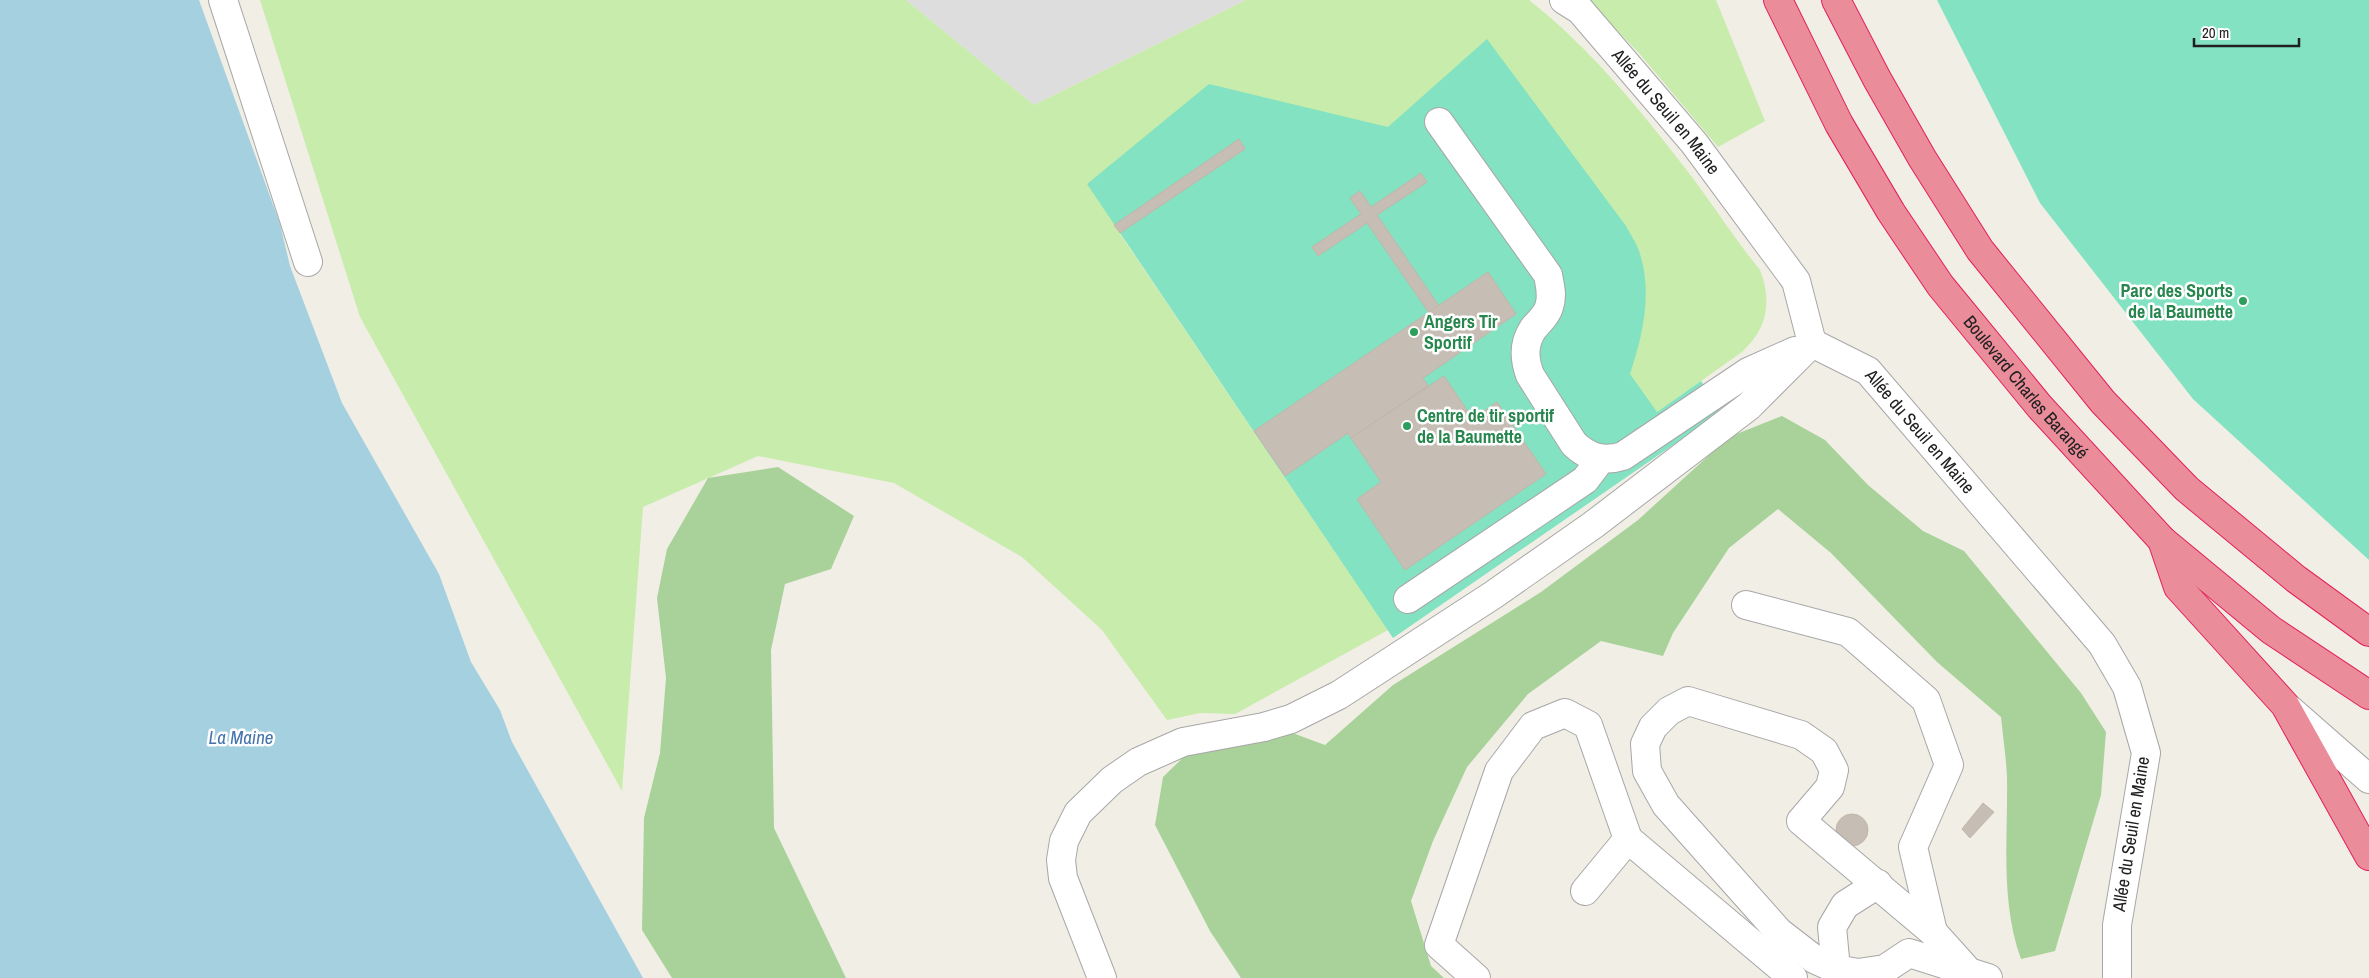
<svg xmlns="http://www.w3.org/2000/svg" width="2369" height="978" viewBox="0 0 2369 978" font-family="'Archivo Narrow',sans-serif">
  <rect width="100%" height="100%" fill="#f1eee6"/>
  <polygon fill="#dedddd" points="906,0 1246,0 1034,105"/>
  <g fill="#c8ecab">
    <path d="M260,0h646l128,105 212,-105h283c61,48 109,107 156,168 26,33 48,69 75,102 12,31 8,58 -18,82l-85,60 -269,-285 -274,98 274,405 -153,84 -35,-1 -33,7 -65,-90 -80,-73 -128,-74 -136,-27 -115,51 -21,284 -262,-474z"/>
    <polygon points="1588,0 1716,0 1765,121 1718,147 1639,53"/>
  </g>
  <g fill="#a8d299">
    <path d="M1782,416l43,24 43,45 55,46 41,20 117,142 25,39 -5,63 -46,156 -34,8c-21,-58 -13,-121 -14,-182 -1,-20 -4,-40 -6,-60l-64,-55 -106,-109 -53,-44 -49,39 -56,85 -10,23 -62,-15 -73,53 -61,73 -34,74 -22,60 20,65 13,12h-203l-31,-47 -55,-106 8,-48 30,-29 72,-25 60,22 68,-60 148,-93 97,-72 91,-83z"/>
    <polygon points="778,467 854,516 831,569 785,584 771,650 774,828 846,978 672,978 642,930 644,818 660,753 666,678 657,598 667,549 708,478"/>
  </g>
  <g fill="#82e2c1">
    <polygon points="1937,0 2369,0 2369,560 2193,399 2040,203"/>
    <path d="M1487,39l139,187c4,8 10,16 13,25 14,40 4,84 -9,123l27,38 44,-31 20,31 -328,226 -306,-454 122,-100 179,43z"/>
  </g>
  <polygon fill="#a5d0e0" points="0,0 199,0 280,224 290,266 342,403 439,574 471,662 500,710 512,742 643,978 0,978"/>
  <g fill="#c6beb5" stroke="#c3b5a8">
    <polygon points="1239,139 1245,149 1120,233 1114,225"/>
    <polygon points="1421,173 1427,182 1377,215 1439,306 1429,313 1367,223 1318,256 1312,247 1361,214 1350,198 1360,191 1371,207"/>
    <polygon points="1488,272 1516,314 1423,378 1428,386 1351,438 1348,433 1285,476 1254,431"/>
    <polygon points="1444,376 1473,419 1497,402 1546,474 1405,570 1357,499 1381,482 1351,438"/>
    <polygon points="1983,803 1994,812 1970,838 1962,829"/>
    <circle cx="1852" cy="830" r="16"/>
  </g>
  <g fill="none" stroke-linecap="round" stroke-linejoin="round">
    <g stroke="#a7a7a7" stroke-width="30">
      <g id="minor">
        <polyline points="223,0 308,262"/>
        <path id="s1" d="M1564,0l16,10 114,133 102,138 16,62 56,28 234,273 25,43 19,66 -29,172v53"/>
        <path d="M1439,122l109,153c2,11 5,21 1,32 -3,10 -10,14 -16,22 -10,15 -9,30 -3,46l44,69c15,14 30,18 49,12l125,-84 47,-21"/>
        <polyline points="1408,599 1585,480 1601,459"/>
        <polyline points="1746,605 1848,632 1926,700 1949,765 1913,847 1933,932"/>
        <polyline points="2288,708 2369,779"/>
        <polyline points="1585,891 1628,839 1793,978"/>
        <polyline points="1836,969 1832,927 1845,905 1878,884"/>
        <polyline points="1969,972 1933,932 1801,821 1830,787 1834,770 1824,751 1801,735 1688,701 1669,711 1653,727 1645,744 1647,771 1666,805 1779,932 1814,959 1836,969 1858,973 1885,969 1909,953 1988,978"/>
        <polyline points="1102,978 1063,878 1061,860 1064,841 1078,813 1112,780 1138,762 1183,742 1264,727 1291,719 1339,695 1493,595 1593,525 1749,406 1812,343"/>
        <polyline points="1476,978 1439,945 1499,771 1533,726 1565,713 1588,725 1628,839"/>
      </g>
    </g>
    <g stroke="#e2205b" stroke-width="30">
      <g id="highway">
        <path id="s2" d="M1778,0l61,124 52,88 49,73 100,122 122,133 109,90 98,65"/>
        <polyline points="1836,0 1877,79 1922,158 1980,250 2103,402 2187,489 2296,579 2369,632"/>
        <polyline points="2162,540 2178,587 2285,705 2369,856"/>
      </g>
    </g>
    <use href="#minor" stroke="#fff" stroke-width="28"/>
    <use href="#highway" stroke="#ea8c99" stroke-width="28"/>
  </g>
  <g fill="#2e9e5b" stroke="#fff" stroke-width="2">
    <circle cx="2243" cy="301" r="5"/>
    <circle cx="1414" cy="332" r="5"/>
    <circle cx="1407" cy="426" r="5"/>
  </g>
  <g text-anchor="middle" stroke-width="5" stroke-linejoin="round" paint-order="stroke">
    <g font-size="18" fill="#202020" stroke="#fff">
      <text dy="6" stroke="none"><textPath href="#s1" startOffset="152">Allée du Seuil en Maine</textPath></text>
      <text dy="6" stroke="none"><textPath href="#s2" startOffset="462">Boulevard Charles Barangé</textPath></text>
      <text dy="6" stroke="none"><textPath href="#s1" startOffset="572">Allée du Seuil en Maine</textPath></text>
      <text transform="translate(2131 834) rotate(-81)" y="6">Allée du Seuil en Maine</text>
    </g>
    <g font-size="18" font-weight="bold" fill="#27864d" stroke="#fff" text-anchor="start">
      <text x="2233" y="297" text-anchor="end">Parc des Sports<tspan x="2233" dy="21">de la Baumette</tspan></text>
      <text x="1424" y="328">Angers Tir<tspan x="1424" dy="21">Sportif</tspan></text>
      <text x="1417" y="422">Centre de tir sportif<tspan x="1417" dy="21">de la Baumette</tspan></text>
    </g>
    <g font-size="19" font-style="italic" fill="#4575ac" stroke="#fff">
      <text x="241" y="744">La Maine</text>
    </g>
  </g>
  <path d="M2194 38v8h105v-8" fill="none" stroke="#202020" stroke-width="2.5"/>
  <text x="2202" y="38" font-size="15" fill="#202020" stroke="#ffffff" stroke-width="4" paint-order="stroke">20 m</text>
</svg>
